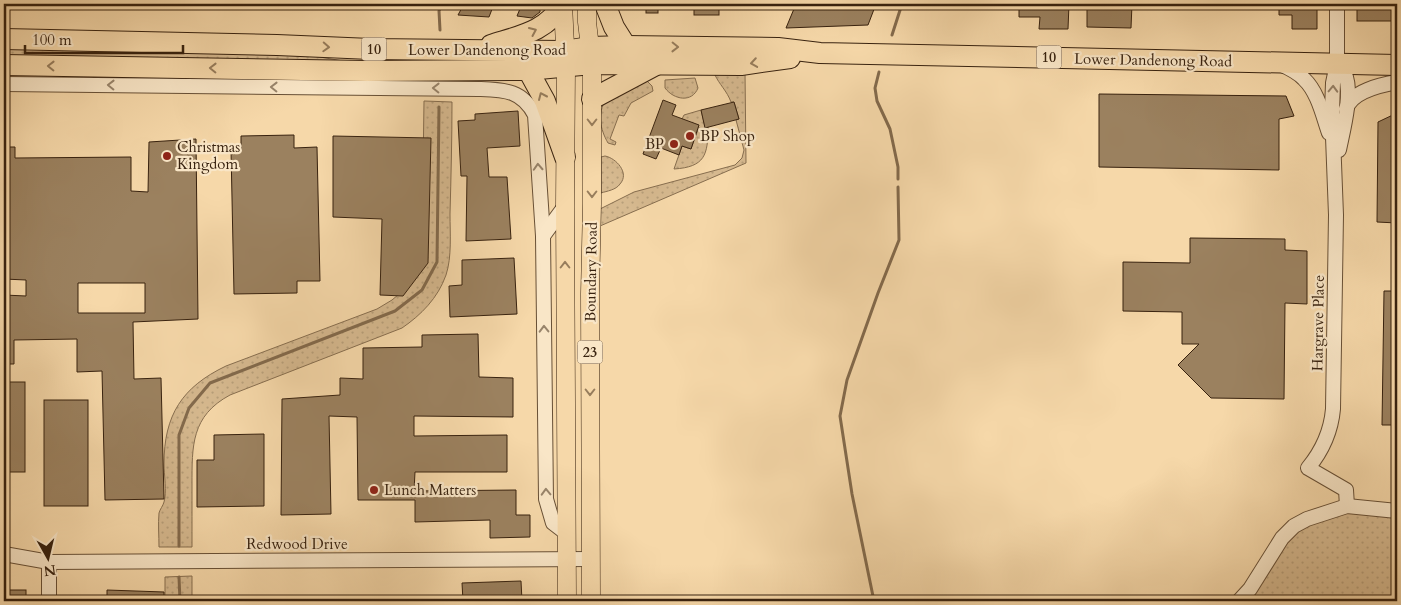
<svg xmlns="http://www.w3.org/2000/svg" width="1401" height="605" viewBox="0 0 1401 605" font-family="Cardo,serif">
  <defs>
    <pattern id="green-dots" width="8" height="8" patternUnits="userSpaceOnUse" patternTransform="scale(1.25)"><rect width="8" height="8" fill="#d6b98f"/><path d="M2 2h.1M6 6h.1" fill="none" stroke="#b89f7a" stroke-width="1.8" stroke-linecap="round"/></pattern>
  </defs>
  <rect width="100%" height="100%" fill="#f6d8a9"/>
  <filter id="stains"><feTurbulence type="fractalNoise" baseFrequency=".004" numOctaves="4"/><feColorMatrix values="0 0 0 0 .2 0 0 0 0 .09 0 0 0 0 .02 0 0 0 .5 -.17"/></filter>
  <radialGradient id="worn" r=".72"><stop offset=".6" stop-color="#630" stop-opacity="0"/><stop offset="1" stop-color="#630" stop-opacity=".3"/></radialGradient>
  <g fill="url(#green-dots)" stroke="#876e4f">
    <polygon points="4,47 291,52 343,61 4,62"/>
    <path d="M745,71l1,92 -146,63v-17l34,-17 101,-27 7,-7 2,-8 -8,-30 3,-1 -5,-17h-3c-4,-11 -12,-18 -16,-27z"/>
    <path d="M695,78l3,10c-6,15 -24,12 -33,0v-8z"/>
    <path d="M647,81l5,5 1,5 -22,12 -7,13 -5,-1 -9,24 6,3 -1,3 -7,-2c-8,-14 -11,-29 -2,-44z"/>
    <path d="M424,101l28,1c0,37 -1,75 -2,112 0,19 2,43 -4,61 -8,23 -25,40 -44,53l-172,67c-39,21 -38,51 -38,90 0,21 0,42 0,62h-33c0,-11 -1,-23 0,-34 1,-4 4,-7 5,-11 3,-9 0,-28 0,-38 0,-49 18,-77 62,-98l151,-57 15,-9 13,-11 17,-49z"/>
    <path d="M701,110l4,17h3c0,28 -3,40 -34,42l8,-23 9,3 8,-22 -17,-8 2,-4z"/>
    <path d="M605,156c11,2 25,17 15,28 -4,6 -13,7 -19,9v-36z"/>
    <polygon points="1356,510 1397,516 1397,601 1245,601 1277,552 1301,524"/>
    <polygon points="192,576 192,601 165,601 165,577"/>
  </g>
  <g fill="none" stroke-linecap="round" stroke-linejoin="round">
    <g stroke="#836a4c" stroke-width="3">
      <polyline points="440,30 439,11 442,4"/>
      <polyline points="892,35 902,4"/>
      <polyline points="879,72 875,88 877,101 890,129 898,167 898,179"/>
      <polyline points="179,546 179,435 189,408 210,383 395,311 422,290 437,262 439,107"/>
      <polyline points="179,577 180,601"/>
      <polyline points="874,601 852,494 840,416 847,380 878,293 899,240 898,187"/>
    </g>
  </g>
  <g fill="#9b815f" stroke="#38220f" fill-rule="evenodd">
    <polygon points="464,4 494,4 489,17 458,15"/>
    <polygon points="522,4 540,4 540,12 532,18 517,16"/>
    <rect x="646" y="4" width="12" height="9"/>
    <rect x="694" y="4" width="25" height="11"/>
    <polygon points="796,4 876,4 868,25 786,28"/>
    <polygon points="1019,4 1069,4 1068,29 1039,29 1040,17 1019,17"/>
    <polygon points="1087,4 1132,4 1131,28 1087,27"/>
    <polygon points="1279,4 1317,4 1317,29 1292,29 1292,15 1279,15"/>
    <rect x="1357" y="4" width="40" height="17"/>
    <polygon points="1099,94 1286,96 1294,116 1279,119 1279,170 1099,167"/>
    <polygon points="663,100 676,105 672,115 699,125 691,149 682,146 679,155 661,148 656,159 643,154"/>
    <polygon points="734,102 739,119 705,128 701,110"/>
    <polygon points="518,111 520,146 487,148 489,177 507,177 511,239 466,241 467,176 461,176 458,121 475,120 475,114"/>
    <polygon points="1397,113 1397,223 1377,222 1378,122"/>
    <polygon points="294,135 294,148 317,147 320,281 297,281 297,293 234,294 231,150 241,150 241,136"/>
    <polygon points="333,136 431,138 428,263 403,296 380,295 382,219 333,217"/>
    <path d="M196,139l2,180 -65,3 1,57 27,-1 3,121 -59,1 -3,-129 -25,1v-33l-63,1v24h-10v-69l22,1v-16l-22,-1v-132h11v11l116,-1v34l17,1 1,-50zM78,283h67v30h-67z"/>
    <polygon points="1190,238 1285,239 1285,250 1307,251 1307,304 1285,303 1284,399 1211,398 1178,365 1199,344 1182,344 1182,312 1123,311 1123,262 1190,263"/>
    <polygon points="514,258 517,314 450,317 449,286 462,285 462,260"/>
    <polygon points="1384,291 1397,291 1397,425 1382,425"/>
    <polygon points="478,334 479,377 513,378 513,417 414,416 414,436 507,435 507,472 415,472 414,491 516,490 516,515 530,515 530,537 490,538 490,520 415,522 415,500 358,500 357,417 329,416 331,514 281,515 282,399 340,395 340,378 363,379 363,348 422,347 422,335"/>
    <rect x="4" y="382" width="21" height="90"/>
    <rect x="44" y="400" width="44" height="106"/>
    <polygon points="264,434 264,506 197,507 197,460 214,460 214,435"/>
    <polygon points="521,581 522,601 463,601 462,583"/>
    <rect x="4" y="590" width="22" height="11"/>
    <polygon points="107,590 164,592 164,601 107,601"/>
  </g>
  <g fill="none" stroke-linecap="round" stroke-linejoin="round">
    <g stroke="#685036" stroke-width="16">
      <g id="minor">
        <path d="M1337,4v60l-4,19 -1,28 4,104 -3,194c-2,23 -11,42 -25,59l38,22 1,16"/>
        <path d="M1280,64c9,4 18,8 24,15 14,13 19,37 25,54"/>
        <path d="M1337,64c3,4 7,8 9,13 6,20 -3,53 -7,73"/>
        <path d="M4,84l475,5c26,1 43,1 56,26l8,121 3,263 7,24 13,10"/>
        <path d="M1346,109c6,-18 34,-24 51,-27"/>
        <polyline points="543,236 565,206"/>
        <polyline points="4,554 49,562 591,559"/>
        <polyline points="49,562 49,601"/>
        <polyline points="1239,601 1250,589 1282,538 1294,526 1307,519 1347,506 1397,511"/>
      </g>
    </g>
    <g stroke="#38220f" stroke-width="19">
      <g id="major">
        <polyline points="563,4 566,67 565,206 567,601"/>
        <polyline points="587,4 587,22 592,64 592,204 590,294 591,601"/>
      </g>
    </g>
    <g stroke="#38220f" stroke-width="22">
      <g id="highway">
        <polyline points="605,4 614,27 626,46"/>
        <polyline points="4,39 277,45 371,49 564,51 590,47 626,46 778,48 820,53 1397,65"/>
        <path d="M491,45c28,-9 57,-14 71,-41"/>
        <polyline points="4,65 367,71 528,70 592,64 741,65 790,58"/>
        <polyline points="528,70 545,101 565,157"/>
        <polyline points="592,99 656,65"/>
      </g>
    </g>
    <use href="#minor" stroke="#f9e6c7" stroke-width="14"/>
    <use href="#major" stroke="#f6d8a9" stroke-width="18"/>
    <use href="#highway" stroke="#f6d8a9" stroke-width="20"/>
  </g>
  <defs><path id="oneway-chevron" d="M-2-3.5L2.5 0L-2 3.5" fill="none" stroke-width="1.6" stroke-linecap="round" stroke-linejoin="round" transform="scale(1.25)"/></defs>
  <g stroke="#977d5c">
    <use href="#oneway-chevron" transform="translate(533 31) rotate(-24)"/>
    <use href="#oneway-chevron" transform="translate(326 47) rotate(3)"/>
    <use href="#oneway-chevron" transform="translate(675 47) rotate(1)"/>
    <use href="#oneway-chevron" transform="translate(754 63) rotate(171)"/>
    <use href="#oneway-chevron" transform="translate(51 66) rotate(-179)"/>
    <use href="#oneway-chevron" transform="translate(213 68) rotate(-179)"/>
    <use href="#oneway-chevron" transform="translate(542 96) rotate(-114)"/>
    <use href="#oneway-chevron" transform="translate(592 122) rotate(90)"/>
    <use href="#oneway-chevron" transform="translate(592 194) rotate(90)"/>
    <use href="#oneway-chevron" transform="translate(565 265) rotate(-90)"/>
    <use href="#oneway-chevron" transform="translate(590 392) rotate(90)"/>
  </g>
  <g stroke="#98846b">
    <use href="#oneway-chevron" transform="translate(111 85) rotate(-179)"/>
    <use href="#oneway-chevron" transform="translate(274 87) rotate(-179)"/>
    <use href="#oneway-chevron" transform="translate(436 88) rotate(-179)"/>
    <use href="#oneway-chevron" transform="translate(1333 89) rotate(-88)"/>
    <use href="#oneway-chevron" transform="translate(538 167) rotate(-93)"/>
    <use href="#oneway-chevron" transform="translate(544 329) rotate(-91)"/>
    <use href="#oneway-chevron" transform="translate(546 492) rotate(-92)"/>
  </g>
  <g fill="#8f2418" stroke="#f9e6c7" stroke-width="2">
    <circle cx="690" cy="136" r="5"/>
    <circle cx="674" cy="144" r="5"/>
    <circle cx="167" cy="156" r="5"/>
    <circle cx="374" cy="490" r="5"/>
  </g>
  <g text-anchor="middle" stroke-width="4.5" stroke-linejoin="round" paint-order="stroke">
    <g fill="#f9e6c7" stroke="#725d46" stroke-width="1">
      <rect x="361.5" y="37.5" width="25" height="23" rx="4"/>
      <rect x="1036.5" y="45.5" width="25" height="23" rx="4"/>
      <rect x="577.5" y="340.5" width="25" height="23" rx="4"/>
    </g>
    <g font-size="14" font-weight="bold" fill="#38220f">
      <text x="374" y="54">10</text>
      <text x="1049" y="62">10</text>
      <text x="590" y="357">23</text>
    </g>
    <g font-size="15" fill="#38220f" stroke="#f9e6c7">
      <text x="487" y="55">Lower Dandenong Road</text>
      <text transform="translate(1153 60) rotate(1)" y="5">Lower Dandenong Road</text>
      <text transform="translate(591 272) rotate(-89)" y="5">Boundary Road</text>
      <text transform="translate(1318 323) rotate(-89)" y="5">Hargrave Place</text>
      <text x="297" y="549">Redwood Drive</text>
    </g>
    <g font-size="15" fill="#38220f" stroke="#f9e6c7" text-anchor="start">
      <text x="700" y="141">BP Shop</text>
      <text x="664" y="149" text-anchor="end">BP</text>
      <text x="177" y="152">Christmas<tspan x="177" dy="17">Kingdom</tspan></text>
      <text x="384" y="495">Lunch Matters</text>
    </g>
  </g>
  <rect width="1401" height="605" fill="none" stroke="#f6d8a9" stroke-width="20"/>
  <rect x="5" y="5" width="1391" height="595" fill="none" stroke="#38220f" stroke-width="2.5"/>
  <rect x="10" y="10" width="1381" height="585" fill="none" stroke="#38220f"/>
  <g transform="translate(48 558) rotate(172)" stroke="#f9e6c7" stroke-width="4" paint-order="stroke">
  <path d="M0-4L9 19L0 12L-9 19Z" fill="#38220f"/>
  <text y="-8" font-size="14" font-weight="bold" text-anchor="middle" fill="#38220f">N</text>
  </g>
  <path d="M25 45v8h158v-8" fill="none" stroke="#38220f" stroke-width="2.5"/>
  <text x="32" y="45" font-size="15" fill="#38220f" stroke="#f9e6c7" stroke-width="4" paint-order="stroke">100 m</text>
  <rect width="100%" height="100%" filter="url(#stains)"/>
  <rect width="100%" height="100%" fill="url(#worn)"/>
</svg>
